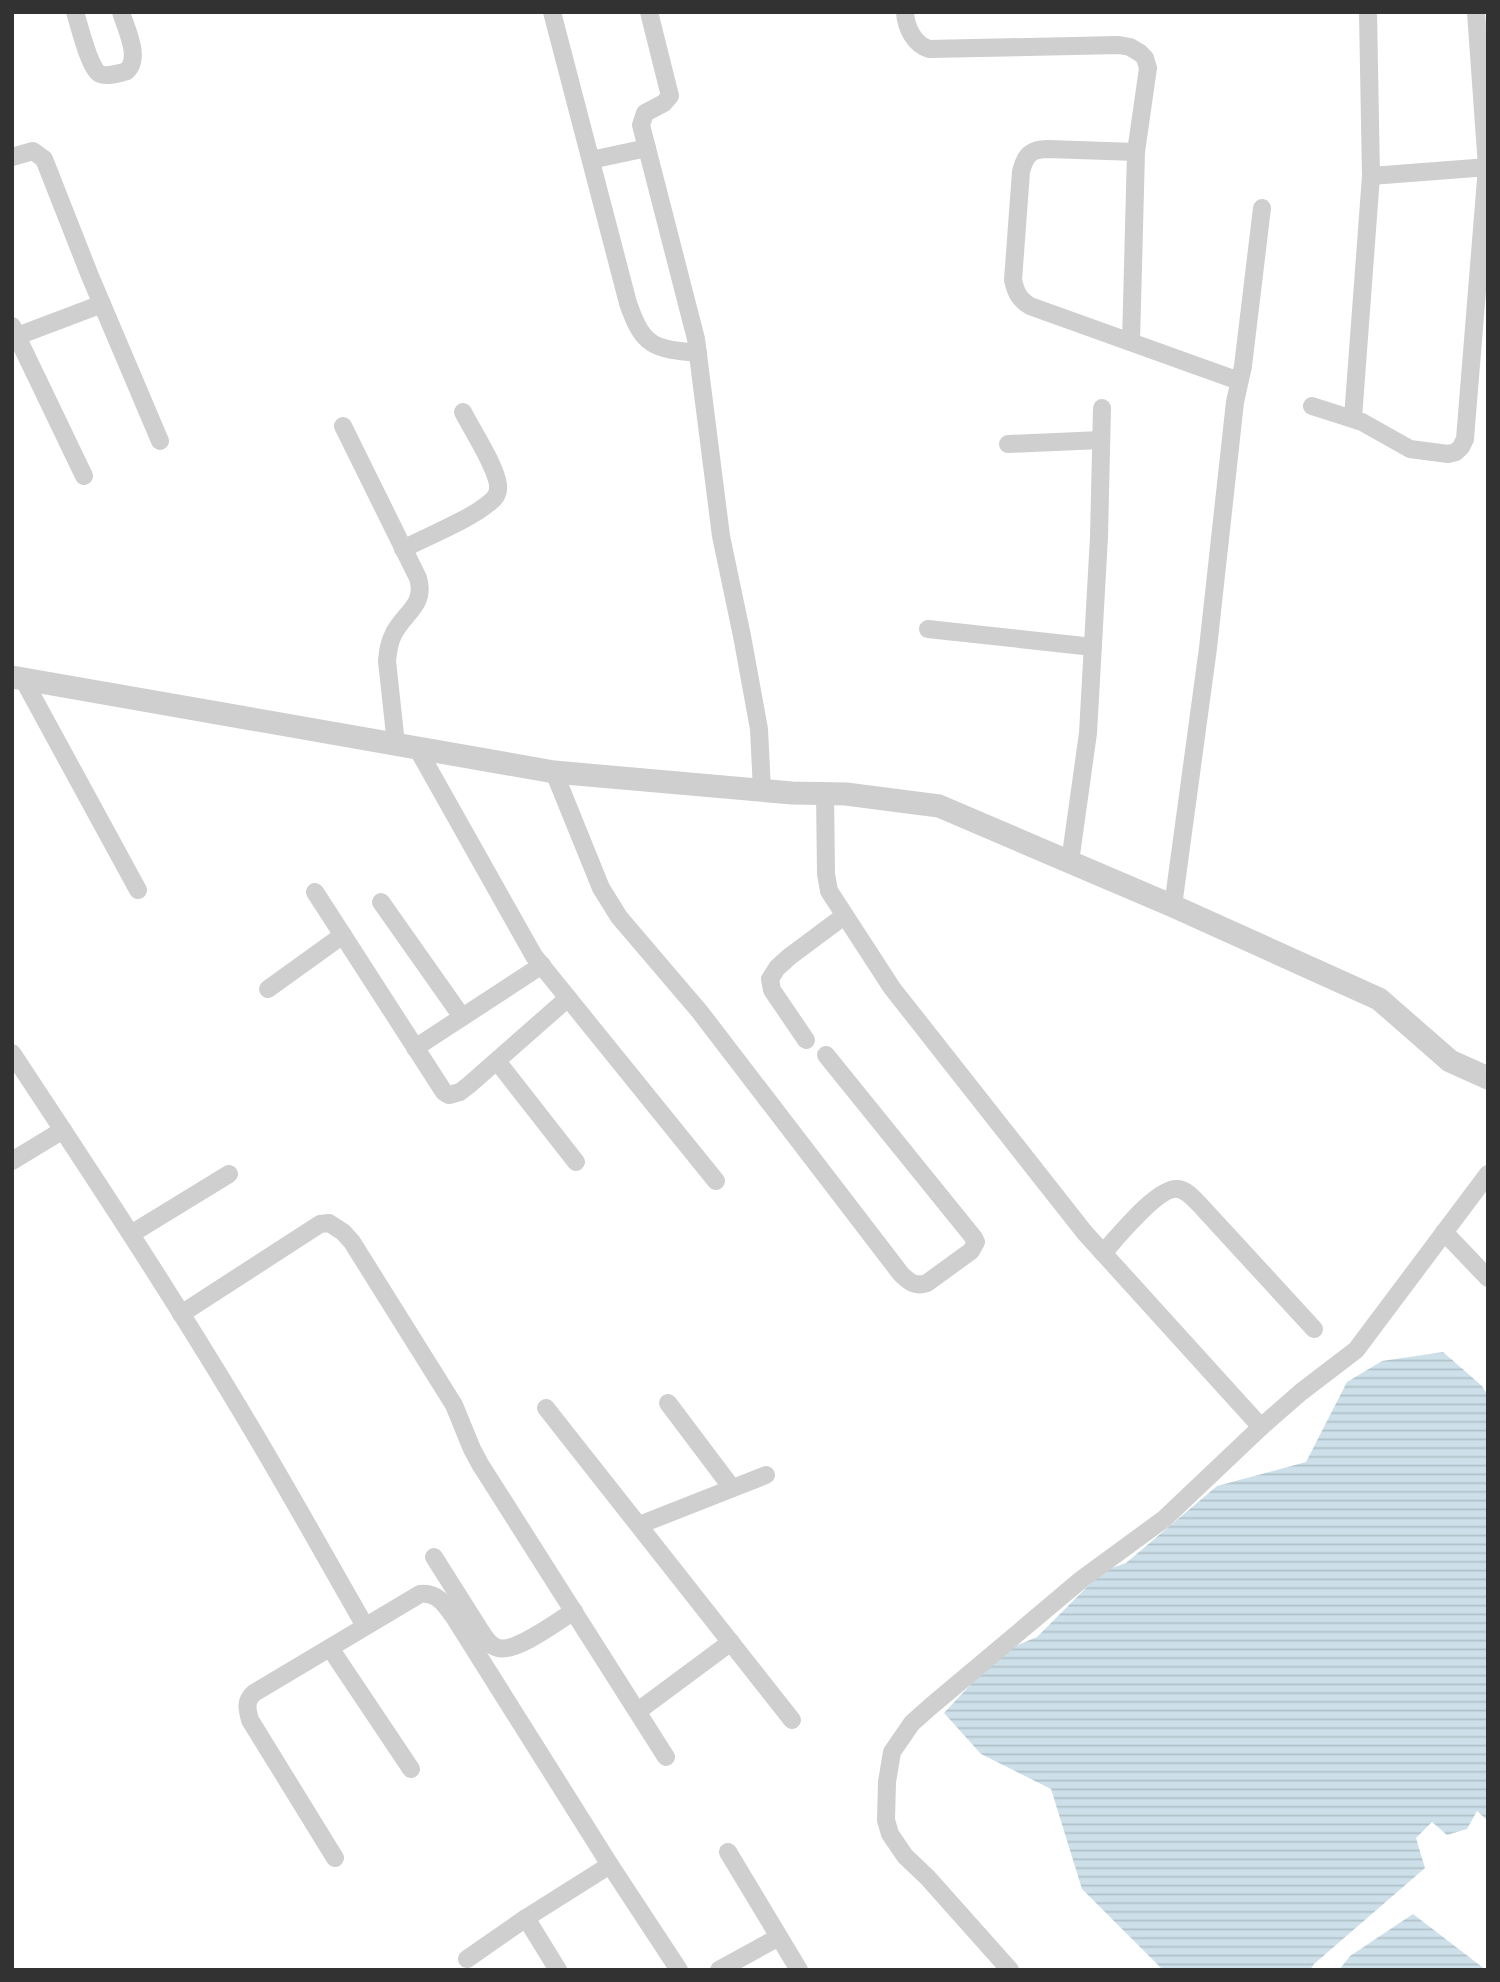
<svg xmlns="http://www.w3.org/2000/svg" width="1500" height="1982" viewBox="0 0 1500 1982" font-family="Figtree,sans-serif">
  <defs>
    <pattern id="water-rules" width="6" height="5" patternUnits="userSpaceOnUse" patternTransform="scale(1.75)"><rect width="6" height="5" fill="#cde0e9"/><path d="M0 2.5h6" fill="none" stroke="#b0c1c8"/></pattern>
  </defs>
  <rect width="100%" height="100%" fill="#fff"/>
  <g fill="url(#water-rules)">
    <polygon points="1443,1352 1482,1386 1488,1396 1488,1821 1477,1811 1467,1829 1447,1835 1432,1822 1416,1838 1425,1868 1314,1964 1310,1970 1163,1970 1082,1889 1051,1789 981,1754 944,1713 1001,1652 1037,1637 1103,1571 1126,1563 1217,1486 1306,1462 1347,1382 1382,1361"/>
    <polygon points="1413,1914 1486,1970 1339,1970 1350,1956"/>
  </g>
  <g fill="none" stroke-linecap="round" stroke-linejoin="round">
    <g stroke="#cfcfcf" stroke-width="18">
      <path d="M75,12c4,12 15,59 25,62 7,3 20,-1 27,-3 14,-14 -1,-42 -6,-59"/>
      <path d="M552,12l76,291c15,44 26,46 70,50"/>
      <polyline points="649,12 670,96 664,103 645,113 641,125 696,339 721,536 742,636 759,729 762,790"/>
      <path d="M905,12c1,16 9,32 24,37l190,-4 11,2 10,6 5,5 3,10 -12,84 -5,190"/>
      <path d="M1136,152l-88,-3c-17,0 -23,6 -27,23l-8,108c3,13 6,19 17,26l209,75"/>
      <polyline points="12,157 33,151 44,159 90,276 160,441"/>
      <polyline points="591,160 647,148"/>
      <polyline points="1371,176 1488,167"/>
      <polyline points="12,326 84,476"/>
      <polyline points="12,338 102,304"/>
      <polyline points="1312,406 1362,422 1410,449 1448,454 1456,452 1461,447 1465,439 1487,167 1476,12"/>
      <polyline points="1353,418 1371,176 1368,12"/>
      <path d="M343,426l75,152c8,27 -13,34 -24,55 -5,9 -6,18 -7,28l9,83"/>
      <polyline points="1008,444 1101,440"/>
      <path d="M403,549c25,-13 66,-29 86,-46 6,-4 10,-10 9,-18 -2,-19 -26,-55 -35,-73"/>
      <polyline points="928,629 1093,647"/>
      <polyline points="23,679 138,890"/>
      <polyline points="417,748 534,956 716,1181"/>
      <path d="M554,772l47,116 18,29 81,95 201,262c8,8 14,13 26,9l44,-32 5,-9 -2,-4 -148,-183"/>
      <polyline points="825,793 826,874 829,891 892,988 1085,1233 1261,1427"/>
      <polyline points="1070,862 1088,733 1099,537 1102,408"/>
      <polyline points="315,892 444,1092 449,1095 460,1092 469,1085 568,998"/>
      <polyline points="381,902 462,1017"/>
      <polyline points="1173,906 1208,648 1235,402 1243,366 1262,208"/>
      <polyline points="268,989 343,935"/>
      <polyline points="806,1040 772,990 770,979 777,968 789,957 844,916"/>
      <polyline points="415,1048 542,965"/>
      <path d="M12,1053c76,115 152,230 223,348 45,74 87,150 130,225"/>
      <polyline points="497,1061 576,1162"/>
      <polyline points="12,1161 63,1130"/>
      <polyline points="1444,1232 1488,1278"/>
      <polyline points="131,1234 229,1174"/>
      <path d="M1103,1253c14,-15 55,-67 75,-64 9,1 16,10 22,16l114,124"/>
      <polyline points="181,1314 320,1224 329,1223 343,1232 352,1242 454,1405 472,1449 480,1464 666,1757"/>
      <polyline points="668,1403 732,1488"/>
      <polyline points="546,1408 792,1720"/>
      <polyline points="639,1525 766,1475"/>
      <path d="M434,1557l48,76c4,6 8,13 16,15 18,5 60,-27 76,-37"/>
      <polyline points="330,1648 411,1769"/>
      <polyline points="638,1711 731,1642"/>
      <polyline points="728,1852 799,1970"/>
      <path d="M335,1858l-85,-138c-3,-11 -5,-19 4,-27l166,-99c17,-2 25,10 34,23l156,248 69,105"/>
      <polyline points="526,1918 558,1970"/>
      <polyline points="467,1959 526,1918 610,1865"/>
      <polyline points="719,1970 779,1937"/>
      <polyline points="1010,1970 928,1878 905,1856 890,1834 886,1820 887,1782 892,1752 912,1723 930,1707 1082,1579 1164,1519 1261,1427 1301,1392 1356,1350 1488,1174"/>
    </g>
    <polyline stroke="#cfcfcf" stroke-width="23" points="12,677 554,772 792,793 846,794 939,806 1173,906 1379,999 1450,1061 1488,1078"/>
  </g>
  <rect width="1500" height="1982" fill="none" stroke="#323232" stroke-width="28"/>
</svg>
